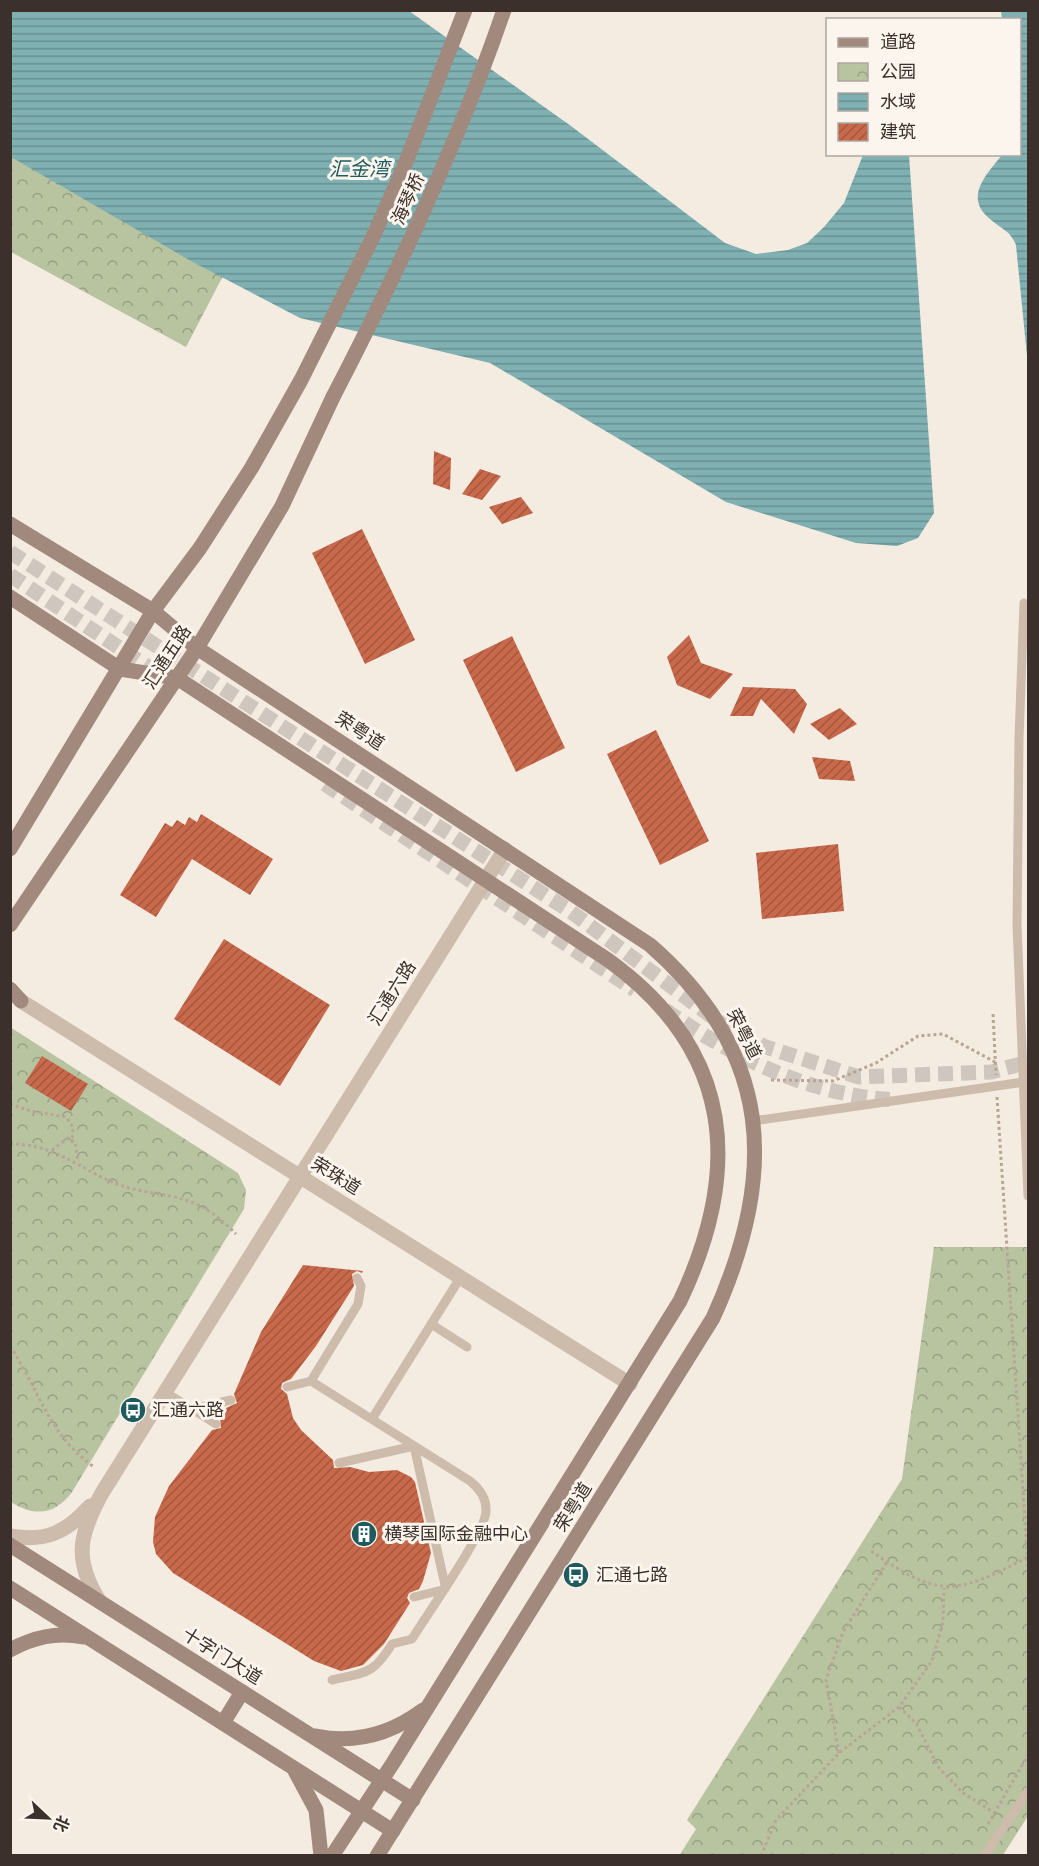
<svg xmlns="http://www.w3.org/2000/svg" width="1039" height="1866" viewBox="0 0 1039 1866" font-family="'Noto Sans','Noto Sans SC',sans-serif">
  <defs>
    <pattern id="park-crowns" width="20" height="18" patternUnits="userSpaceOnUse" patternTransform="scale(1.5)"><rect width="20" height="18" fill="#b8c4a0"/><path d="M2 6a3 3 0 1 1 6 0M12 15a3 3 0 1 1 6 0" fill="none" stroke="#97a083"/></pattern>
    <pattern id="water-rules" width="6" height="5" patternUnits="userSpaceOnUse" patternTransform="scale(1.5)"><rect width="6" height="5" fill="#7fb0b2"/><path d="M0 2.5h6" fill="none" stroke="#699091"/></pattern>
    <pattern id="building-hatch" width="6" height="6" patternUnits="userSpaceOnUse" patternTransform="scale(1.5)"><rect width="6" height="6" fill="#c8694b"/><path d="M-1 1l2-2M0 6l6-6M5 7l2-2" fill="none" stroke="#a4573f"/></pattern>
  </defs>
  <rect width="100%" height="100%" fill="#f4ebe1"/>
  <g fill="url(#park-crowns)">
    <polygon points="10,11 361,11 186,347 11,252"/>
    <path d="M10,1027l228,146 8,17 -2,19 -172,283c-17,23 -38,25 -61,10z"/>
    <polygon points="934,1247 1028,1247 1028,1816 1003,1855 679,1856 696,1829 687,1820 902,1479"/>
  </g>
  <g fill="url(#water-rules)">
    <polygon points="10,11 409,11 571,126 725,243 756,254 788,250 807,243 824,227 844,203 863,155 909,155 934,513 918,538 897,546 856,543 726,502 490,363 300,318 191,261 11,157"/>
    <path d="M1001,11h27v355l-12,-121c-6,-15 -15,-16 -26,-26 -27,-22 -3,-45 12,-64l18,-1v-134l-18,-1z"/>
  </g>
  <g fill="url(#building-hatch)">
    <polygon points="434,451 451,458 450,490 433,484"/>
    <polygon points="480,469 501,476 482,500 462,494"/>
    <polygon points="521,497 533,513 502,524 489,507"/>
    <polygon points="362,529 415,640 365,664 312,553"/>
    <polygon points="689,635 701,663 733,674 710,699 677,685 667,657"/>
    <polygon points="512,636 565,748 516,772 463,660"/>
    <polygon points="743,687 795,689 807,704 794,734 761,699 753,716 730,716"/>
    <polygon points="840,708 857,724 829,740 810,724"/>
    <polygon points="656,730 709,841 660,865 607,754"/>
    <polygon points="812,757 850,761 855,781 819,779"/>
    <polygon points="201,814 273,859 250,895 192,859 156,917 120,895 165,823 172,827 177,820 185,825 189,817 197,822"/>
    <polygon points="838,844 844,911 762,919 756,853"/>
    <polygon points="224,939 330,1005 280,1086 174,1019"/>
    <polygon points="42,1056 88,1084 71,1111 25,1083"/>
    <polygon points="303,1265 363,1271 362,1273 357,1271 352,1274 354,1286 316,1346 291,1379 282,1383 281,1389 287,1394 293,1418 301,1430 333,1460 334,1468 350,1467 369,1472 397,1470 411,1477 415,1482 431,1553 423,1581 419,1589 409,1593 407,1598 410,1603 384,1644 363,1665 341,1671 314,1661 173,1573 156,1554 153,1542 155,1517 169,1486 212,1430 221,1428 220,1418 226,1408 237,1403 234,1394 261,1332"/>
  </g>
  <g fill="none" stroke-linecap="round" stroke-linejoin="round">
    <g stroke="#cfc6bd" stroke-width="15" stroke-dasharray="15 8" stroke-linecap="butt">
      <polyline points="10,552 570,911 711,1016 763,1046 859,1077 991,1072 1028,1062"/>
      <polyline points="10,575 160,675"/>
      <polyline points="325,784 635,990"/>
      <path d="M665,1010c72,49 143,85 231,90"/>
    </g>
    <g stroke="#b9a596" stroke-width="3" stroke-dasharray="3 3" stroke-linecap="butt">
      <polyline points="993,1014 996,1075"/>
      <polyline points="771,1080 833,1081 876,1063 918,1036 943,1034 995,1062"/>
      <polyline points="997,1097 1028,1567"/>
      <polyline points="10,1104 31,1111 66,1117 73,1127 72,1141"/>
      <path d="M10,1144c41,-1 66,22 102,38 26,12 57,10 84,22 16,7 28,18 40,30"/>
      <polyline points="52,1150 68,1138 75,1142 78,1162"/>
      <path d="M10,1346c30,45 37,87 84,121"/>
      <path d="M871,1551c68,48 85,44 157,6"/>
      <polyline points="899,1707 916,1723 939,1768 963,1793 995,1813"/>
      <polyline points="839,1753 826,1680 843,1632 887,1562"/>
      <polyline points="988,1824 1028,1755"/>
      <polyline points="761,1856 776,1820 839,1753 899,1707 932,1661 943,1622 944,1588"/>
    </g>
    <g stroke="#cdbbac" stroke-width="9">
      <polyline points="1024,603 1019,738 1017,925 1028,1196"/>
      <polyline points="753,1121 1024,1082"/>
      <polyline points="431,1324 467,1347"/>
      <polyline points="311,1381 358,1304 361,1286 357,1278"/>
      <path d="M287,1387l24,-6 159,100c10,8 17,18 16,31 -2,22 -60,104 -74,127l-20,5c-19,31 -26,28 -60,36"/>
      <polyline points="165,1392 216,1424"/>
      <polyline points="192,1409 231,1400"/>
      <polyline points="372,1419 460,1278"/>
      <polyline points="339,1463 414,1446 445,1585"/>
      <polyline points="414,1597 442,1590"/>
      <polyline points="984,1856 1028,1791"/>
    </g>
    <g stroke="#cdbbac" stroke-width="15">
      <polyline points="21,1001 630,1384"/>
      <path d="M10,1536c35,6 56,-3 80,-30"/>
      <path d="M100,1602c-27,-42 -21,-67 2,-109l403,-644"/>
    </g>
    <g stroke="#a18a7d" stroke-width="15">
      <path d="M10,524l143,87 44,37 453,297c124,108 128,230 63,373l-336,538"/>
      <path d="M10,597l110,72 57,9 431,282c125,90 135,208 72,341l-287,462 -61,93"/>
      <polyline points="10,849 153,611 200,548 252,467 301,380 372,239 404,167 465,10"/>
      <polyline points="10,925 197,648 282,506 333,397"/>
      <polyline points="10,989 21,1001"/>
      <polyline points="10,1545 413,1800"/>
      <polyline points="10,1588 393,1831"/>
      <path d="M10,1650c24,-13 46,-18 73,-13"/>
      <polyline points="223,1723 242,1692"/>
      <path d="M316,1736c40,8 75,-2 107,-26"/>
      <polyline points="295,1771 316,1810 321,1856"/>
    </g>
    <path stroke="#a18a7d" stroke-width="15" d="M333,397c65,-125 125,-253 171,-387"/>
  </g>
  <defs>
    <g id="bus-disc" transform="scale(1.35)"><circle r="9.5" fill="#1f5a5e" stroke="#fbf5ee"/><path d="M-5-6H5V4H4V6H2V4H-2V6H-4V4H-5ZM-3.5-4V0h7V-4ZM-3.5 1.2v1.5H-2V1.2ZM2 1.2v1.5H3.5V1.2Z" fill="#fff"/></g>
    <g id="building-disc" transform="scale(1.35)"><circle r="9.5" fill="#1f5a5e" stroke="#fbf5ee"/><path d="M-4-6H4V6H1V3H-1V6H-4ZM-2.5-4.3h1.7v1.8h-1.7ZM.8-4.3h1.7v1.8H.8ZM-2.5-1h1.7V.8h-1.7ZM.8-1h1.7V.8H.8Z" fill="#fff"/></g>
  </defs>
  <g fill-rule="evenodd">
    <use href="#bus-disc" x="133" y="1410"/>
    <use href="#building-disc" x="364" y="1534"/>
    <use href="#bus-disc" x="576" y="1575"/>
  </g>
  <g text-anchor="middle" stroke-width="6" stroke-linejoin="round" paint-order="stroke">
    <g font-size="18" fill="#3b302b" stroke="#fbf5ee">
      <text transform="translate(408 199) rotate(-66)" y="6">海琴桥</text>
      <text transform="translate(167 657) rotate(-57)" y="6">汇通五路</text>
      <text transform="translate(360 731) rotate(33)" y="6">荣粤道</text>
      <text transform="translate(392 993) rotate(-58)" y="6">汇通六路</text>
      <text transform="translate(744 1034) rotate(63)" y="6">荣粤道</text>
      <text transform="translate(336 1176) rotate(32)" y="6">荣珠道</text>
      <text transform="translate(573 1507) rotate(-58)" y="6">荣粤道</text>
      <text transform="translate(222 1656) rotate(32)" y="6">十字门大道</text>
    </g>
    <g font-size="18" fill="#3b302b" stroke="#fbf5ee" text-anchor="start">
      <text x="152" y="1416">汇通六路</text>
      <text x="384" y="1540">横琴国际金融中心</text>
      <text x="596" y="1581">汇通七路</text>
    </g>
    <g font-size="20" font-style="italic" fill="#1f5a5e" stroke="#fbf5ee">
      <text x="359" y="176">汇金湾</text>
    </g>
  </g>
  <rect width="1039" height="1866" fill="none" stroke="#3b302b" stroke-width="24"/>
  <rect x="826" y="18" width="195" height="138" fill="#fbf5ee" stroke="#aea6a0" stroke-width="1.5"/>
  <rect x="838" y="38" width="30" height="9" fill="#a18a7d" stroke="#aea6a0" stroke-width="1.5"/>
  <text x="880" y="48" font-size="18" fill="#3b302b">道路</text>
  <rect x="838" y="63" width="30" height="18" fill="url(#park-crowns)" stroke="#aea6a0" stroke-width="1.5"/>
  <text x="880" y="78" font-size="18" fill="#3b302b">公园</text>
  <rect x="838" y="93" width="30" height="18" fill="url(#water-rules)" stroke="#aea6a0" stroke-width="1.5"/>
  <text x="880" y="108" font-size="18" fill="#3b302b">水域</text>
  <rect x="838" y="123" width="30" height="18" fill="url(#building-hatch)" stroke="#aea6a0" stroke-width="1.5"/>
  <text x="880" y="138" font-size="18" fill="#3b302b">建筑</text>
  <g transform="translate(48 1818) rotate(113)" stroke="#fbf5ee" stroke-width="4.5" paint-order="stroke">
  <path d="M0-4.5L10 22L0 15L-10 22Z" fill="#3b302b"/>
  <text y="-9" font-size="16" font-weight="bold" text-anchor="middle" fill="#3b302b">北</text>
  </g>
</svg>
